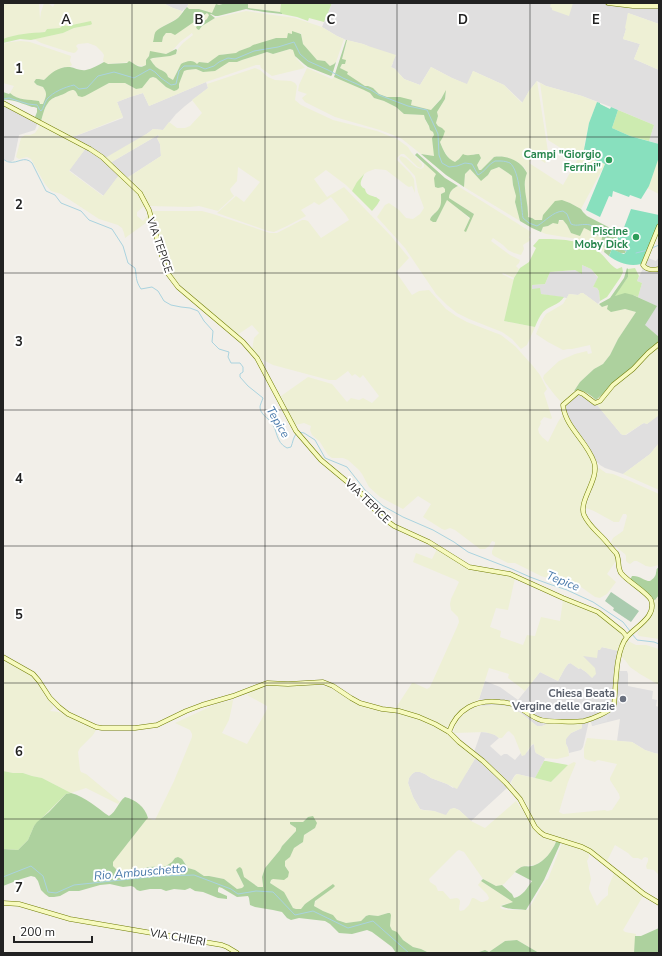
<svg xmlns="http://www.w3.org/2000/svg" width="662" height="956" viewBox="0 0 662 956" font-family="'Nunito Sans',sans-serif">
  <rect width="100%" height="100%" fill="#f2efe9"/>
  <g fill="#e0dfdf">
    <polygon points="163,3 189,3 187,7 182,11 173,8"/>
    <polygon points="332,3 659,3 659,24 628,13 626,29 623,39 640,44 634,59 659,70 659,144 649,141 654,125 611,107 582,96 546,86 537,81 529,91 523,103 504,85 473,71 468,85 452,78 431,67 420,85 404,79 395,69 391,67 393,63 368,46 363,44 346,40 337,36 322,27"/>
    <polygon points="206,82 208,88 185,106 176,114 163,130 153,129 110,163 158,135 159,137 157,138 160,144 161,156 127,178 119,175 104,196 69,170 86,148 73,137 123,118 117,102 130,97 143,93 149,106"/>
    <polygon points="3,100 39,119 35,130 19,135 14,160 10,162 3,159"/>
    <polygon points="659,257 659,337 644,325 656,306 638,297 642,283 637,281 648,258 656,261"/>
    <polygon points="582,265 591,269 598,278 593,287 597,288 599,291 600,301 598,304 583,293 581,293 578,295 569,294 567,298 540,294 532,289 531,285 545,284 550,272 575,270 580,272"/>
    <polygon points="579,395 582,396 593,404 597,405 621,434 623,435 626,435 642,424 644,423 647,424 658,415 659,417 659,443 650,454 623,474 605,468 600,465 596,461 586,442 571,423 566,412 564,405 576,396"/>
    <polygon points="601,647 621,651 618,671 627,671 628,674 628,686 653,691 652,699 657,700 656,706 659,707 659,754 654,753 645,750 632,742 617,741 620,719 592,726 591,720 589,721 583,747 581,750 569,753 568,748 566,744 566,739 567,736 571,733 582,728 582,724 547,724 542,726 537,726 522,714 511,707 496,705 481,706 482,700 479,699 485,681 500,687 518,700 540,672 558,681 565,668 568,664 571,663 579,669 580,668 586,672 593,678 582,656 598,650"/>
    <polygon points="481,732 491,733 495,735 499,738 490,746 501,756 504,754 507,754 515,760 521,753 522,756 528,751 532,745 534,744 535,751 536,753 545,758 544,761 535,778 517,774 515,775 507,788 471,821 459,810 454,808 449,811 446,816 434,811 424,810 420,809 413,797 408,783 409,778 412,774 415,772 420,772 425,774 431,778 447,784 453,788 467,772 476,757 473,755"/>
  </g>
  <g fill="#eef0d5">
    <polygon points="3,3 39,3 40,19 41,12 44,3 49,4 53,7 55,3 163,3 173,8 182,11 181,14 178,18 160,28 155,36 153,42 162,41 163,37 166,33 171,33 195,20 207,13 209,15 207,19 197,27 199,30 202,26 215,18 246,11 295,18 322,27 337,36 344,39 336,62 334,64 330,66 325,61 317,60 312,55 303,44 301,33 292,34 287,38 276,38 239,51 236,54 223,54 215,58 212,61 207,63 199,62 197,64 186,62 183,63 177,71 173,80 168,77 165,72 157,68 154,65 150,59 176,54 178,49 183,43 193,35 192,33 180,42 172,51 166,54 150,52 146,65 143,66 135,65 132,62 106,64 104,62 103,60 104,55 102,52 96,46 88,43 78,44 76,46 78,49 76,52 74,53 69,52 41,43 34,39 63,33 74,28 90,25 87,22 67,26 64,26 60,28 47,29 45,32 18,35 3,39"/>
    <polygon points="189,3 226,3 219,5 215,7 212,13 199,9 188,9 187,7"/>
    <polygon points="248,3 281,3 280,12 248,8"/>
    <polygon points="551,3 573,3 569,16 552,10 552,8 550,7"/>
    <polygon points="628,13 659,24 659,70 634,59 640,44 623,39 626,29 625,28"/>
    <polygon points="347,40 363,44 368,46 396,55 391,67 395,69 404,79 420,85 431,67 452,78 467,84 473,71 504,85 522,103 529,91 537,81 549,158 545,163 534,155 529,163 563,185 578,159 548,140 540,83 546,86 582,96 597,102 589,123 584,146 605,164 581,209 570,203 562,200 542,220 535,220 532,218 528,217 528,209 525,193 525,177 527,173 524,167 518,163 509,158 499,156 494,157 481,170 479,170 477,165 481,158 475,154 459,159 455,162 451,161 444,151 440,142 443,137 442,128 438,126 436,123 438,116 437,112 445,99 446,92 431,110 411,105 412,100 387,97 379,94 373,88 368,86 365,86 350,77 340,68 342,64 345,64 342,60"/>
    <polygon points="21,41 30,42 71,56 70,61 72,65 69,67 64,67 51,74 44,80 39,79 34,82 37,85 43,87 46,92 46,95 43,104 41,104 34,100 27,100 15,97 10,93 14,86 3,83 3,44 10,42"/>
    <polygon points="290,49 293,50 295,53 296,58 305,68 272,76 261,68 260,65 256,65 206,82 149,106 143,93 130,97 117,102 123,117 73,137 70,137 41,121 44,111 47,104 50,100 63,94 69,90 74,90 78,94 99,88 109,83 125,83 136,89 146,83 150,78 153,77 156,78 166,87 179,84 184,71 187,70 196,69 203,72 223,65 229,62 237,62 242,60 267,52 273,54 277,53"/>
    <polygon points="255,68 260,70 268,77 275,80 291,81 295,83 297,86 295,100 301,105 333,120 377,131 397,139 408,147 411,152 422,164 422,166 421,168 418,167 404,154 401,154 397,158 397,160 410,173 414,179 415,193 412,186 409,187 407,186 386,170 375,169 367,172 362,176 352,191 346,185 326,170 314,179 327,197 344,187 391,236 409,258 396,272 412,295 419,291 429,290 446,309 456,316 467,322 501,335 515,346 533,366 540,375 547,389 544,393 552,418 551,419 544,417 540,422 541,423 538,429 539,433 542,437 548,442 558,422 563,414 582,443 592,462 593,468 592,476 590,484 581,507 581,512 584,520 588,525 601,538 615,554 616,561 607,574 616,582 607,594 600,598 595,597 577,584 573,585 541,576 515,563 508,563 494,556 492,554 492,551 495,544 495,542 492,541 489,546 485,549 480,549 455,530 450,528 445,530 442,529 423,517 431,504 418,496 403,509 380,497 369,487 362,474 359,470 348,460 343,458 332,458 328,455 320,442 312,435 310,430 311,426 304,423 295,425 281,396 308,377 332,384 347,402 351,398 359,400 363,398 372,403 379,396 363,375 360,378 355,374 352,376 348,371 336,380 329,380 273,365 257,357 252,350 254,338 259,333 252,325 237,335 177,282 172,276 168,267 150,211 202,211 213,214 270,233 277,233 302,220 305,220 308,221 321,238 349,220 346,215 331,197 319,205 314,202 313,203 301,210 306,216 287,226 274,232 268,231 217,213 236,196 244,202 260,182 238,167 237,181 230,189 231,192 234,196 218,211 199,206 190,207 149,206 127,178 161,156 160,144 157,138 159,137 158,135 110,163 105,158 148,133 153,129 163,130 169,122 177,128 185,128 190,126 202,113 192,100 208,88 207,84"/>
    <polygon points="307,68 332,79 334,77 364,90 370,93 374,98 384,101 396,107 404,114 424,115 425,120 429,126 430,130 433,132 434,135 434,156 421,154 402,139 398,137 380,130 335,117 305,102 302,98 307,94 298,91 299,85"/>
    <polygon points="40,123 86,148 69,171 103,196 119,175 140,195 145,206 143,207 137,212 137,216 143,221 148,215 150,220 125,238 124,233 122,228 118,225 99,219 61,194 51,191 45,184 31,159 27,157 19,159 16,157 21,138 25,135 30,135 35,133 38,129"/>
    <polygon points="401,156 406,158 416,167 421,169 424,167 424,163 437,174 438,188 443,187 445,189 445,192 441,194 441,204 438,211 431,216 436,222 447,199 470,219 464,230 474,214 449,198 449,195 453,188 458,186 531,232 529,238 531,239 528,242 526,243 523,245 524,249 521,255 514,253 508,250 503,245 493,238 491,241 510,255 520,260 519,263 516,266 519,269 514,278 503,273 502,274 514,280 504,321 535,327 527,345 521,349 512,339 502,332 469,319 457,313 447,305 436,294 405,248 377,217 385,205 389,203 399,210 406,218 413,219 420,214 424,208 418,192 415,176 401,161 399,158"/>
    <polygon points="658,159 659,159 659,194 647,188"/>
    <polygon points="499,167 508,173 512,176 513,185 516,196 515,202 520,221 464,187 465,174 470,169 476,175 484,178 488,175 491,170"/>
    <polygon points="563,220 567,225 571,233 584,228 592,231 596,235 603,237 605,248 604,252 583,240 546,234 541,232 543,227 548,226 553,223"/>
    <polygon points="581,293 583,293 602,307 608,304 611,311 625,309 636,312 618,339 610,355 603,364 594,369 580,382 574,391 564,402 561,402 554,394 545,382 543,378 544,375 559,361 575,354 587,351 588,354 592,353 590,345 572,349 568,349 563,350 548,342 536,334 541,322 546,314 563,304 569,294 578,295"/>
    <polygon points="657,347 659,349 659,417 658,416 647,424 644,423 642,424 625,435 623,435 621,434 597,405 601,402 616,385"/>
    <polygon points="659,443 659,490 623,474 650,454"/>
    <polygon points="599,468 606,473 613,474 630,481 659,494 659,565 651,567 646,566 637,561 634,561 630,564 628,563 626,561 626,556 625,554 612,544 611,542 613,538 623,531 627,516 626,514 623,514 619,522 614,522 594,511 586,508 586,506 594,484 597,470"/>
    <polygon points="437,549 454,560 468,568 500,573 515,578 508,610 496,608 490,627 501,631 500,637 523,645 527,635 535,636 541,617 560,621 563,600 597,613 621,632 624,639 618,651 602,647 600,650 598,650 597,658 583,656 595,668 596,674 592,678 586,672 580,668 579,669 570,663 568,664 565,668 558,681 540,672 525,691 508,678 509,674 489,668 479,699 470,704 458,713 448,727 445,727 421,716 395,709 412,683 414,683 425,688 427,689 430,687 457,627 459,622 458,617 451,610 450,604 451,599 459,582 456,580 413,562 416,553 432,559"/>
    <polygon points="659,595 659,639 639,636 637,633 647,621 650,616 652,599 657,599"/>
    <polygon points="626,641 628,641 636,645 646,645 659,649 659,685 640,674 630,667 625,660 620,655"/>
    <polygon points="3,660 32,676 35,679 53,706 53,708 50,711 59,712 96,730 93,735 80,748 78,752 80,770 81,772 86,774 120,802 118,804 86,788 71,793 42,778 32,776 23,773 13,773 3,771"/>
    <polygon points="314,685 328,687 363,706 382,712 400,714 415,717 437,727 447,733 476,757 467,772 457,789 447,784 431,778 425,774 420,772 415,772 412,774 409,778 408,783 413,797 420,809 422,810 434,811 446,815 450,809 454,808 459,810 471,821 485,828 516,801 536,831 544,838 556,842 550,853 543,860 535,865 524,866 519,868 504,884 502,885 496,886 483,879 464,852 459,850 457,851 429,879 430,882 436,886 438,891 443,891 450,899 457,898 459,899 460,901 459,909 460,911 464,910 469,905 472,898 474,898 481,902 483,902 488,900 489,898 487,894 478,885 481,881 514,902 502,905 500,907 502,909 509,910 528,910 546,880 548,879 559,851 562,843 564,843 574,846 589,852 589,857 587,861 591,879 589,887 589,889 597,906 602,900 608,895 608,888 614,873 643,896 623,930 625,932 636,934 634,953 539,953 517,940 505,941 489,952 485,950 476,953 429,953 421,949 413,947 403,940 398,934 392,930 390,926 391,915 388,913 378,916 369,915 366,916 361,921 346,923 337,920 330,914 323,911 314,906 314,904 317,899 333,888 305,904 301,909 296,909 293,908 287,897 272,885 270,883 271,880 273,879 281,879 288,870 285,866 284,863 285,861 291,855 292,850 296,846 301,844 304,835 315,828 308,817 303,822 290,822 290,824 296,828 296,831 282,846 280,850 265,868 262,877 263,885 263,887 258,887 243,877 242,869 238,875 244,886 242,888 237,889 224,879 209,876 204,876 195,870 188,868 184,861 175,858 172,862 166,866 149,867 125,873 120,873 116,870 113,866 112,862 115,857 128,843 146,819 148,818 153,820 155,820 174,781 192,737 192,734 190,730 175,723 216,704 233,700 232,706 229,720 222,733 247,744 260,722 267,709 267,706 247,695 260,687 272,686 295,686"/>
    <polygon points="496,705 511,707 522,714 537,726 542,726 547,724 582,724 582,728 571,733 566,739 566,744 568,748 569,756 557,759 545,758 536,753 535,751 534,744 531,745 525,755 522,756 514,736 509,731 507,732 502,738 499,738 495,735 485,732 454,733 454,730 456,724 462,716 468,711 473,708 481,706"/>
    <polygon points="587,738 632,742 645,750 654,753 659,754 659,875 654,870 647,869 646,866 648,861 648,858 645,857 643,858 642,860 638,858 633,858 628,853 615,845 606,863 589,849 545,833 539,829 535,824 526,803 511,783 514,777 517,774 551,782 568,765 574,762 576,763 568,782 559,812 563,814 605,810 607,811 612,810 620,798 619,794 610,780 610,778 617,764 598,760 596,761 595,762 585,759 584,757 584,748"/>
  </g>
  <g fill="#cdebb0">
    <polygon points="281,3 332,3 324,22 309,18 308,21 297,17 282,14 280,12"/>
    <path d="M91,21l1,3 -2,1 -16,3 -11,5 -32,7 -11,-1 -17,4v-4c13,-5 28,-6 42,-7l2,-3 13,-1 3,-3 4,1z"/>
    <polygon points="618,110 654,125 649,141 630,136 612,128"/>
    <path d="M364,174c-2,6 -7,11 1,15 1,6 5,6 10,8 2,0 3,2 5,3l-3,5 -5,6 -20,-20 5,-9z"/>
    <path d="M539,239c21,0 41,0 60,13 7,5 10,13 18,17l5,-2 1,5 -3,6 -13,19 -7,4 -1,-10 -2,-3 -4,-1 5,-10 -7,-8 -9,-4v9l-7,-4 -25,2 -5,12 -13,1v4l8,-1 1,6 23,3c-5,8 -15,9 -21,15 -4,5 -6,10 -8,15l-31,-6 10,-43 6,-10 9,-6 7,-14 -3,-2z"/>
    <polygon points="635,268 639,276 637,281 642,283 638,297 633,295 614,296 628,277 628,269"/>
    <polygon points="544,761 546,761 568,765 551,782 535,778"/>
    <polygon points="3,771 13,773 23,773 32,776 42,778 71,793 66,794 34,826 28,840 18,850 3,849"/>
  </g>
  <g fill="#add19e">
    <path d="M226,3h22v5l32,4 2,1v1l-18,-2 -18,-3 -28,7h-3l-4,-2h-1l5,4 -13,8 -3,4 -2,-1 -1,-2 11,-8 2,-4 -2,-2 -32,22 -4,-2h-5l-3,4 -1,5h-9c1,-3 1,-7 2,-9 2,-5 19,-11 24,-16 3,-3 4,-6 8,-10l2,2h10l13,4 4,-9 3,1z"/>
    <path d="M292,31l9,3 2,10 14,16 8,1 5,5 4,-2 2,-2 -4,13 -1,1 -23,-9 -4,-3 -9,-8 -2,-6 -3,-1 -17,5 -6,-2 -25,8 -5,2h-8l-14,9 -12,1 -7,-3 -9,1 -3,1 -5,13v4l-2,2 -3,1 -8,-4 -10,-9 -3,-1 -3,1 -8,10 -6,1 -11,-6h-16l-24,13 -3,1 -4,-1c-4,-12 -10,-3 -17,-1 -5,2 -10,3 -13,8 -4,5 -5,12 -7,18l-6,-4 2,-5v-4l-3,-1h-2c-10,-3 -19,-8 -29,-7v-8l6,2 1,-1c8,8 19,6 29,8l1,3h3c3,-8 5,-10 0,-17l-6,-2 -3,-3 2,-3h3l5,1c7,-7 15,-14 26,-13 5,1 10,4 16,3 6,-1 12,-5 18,-8l4,2 19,-1 2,-2c6,2 9,9 17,4v-5l3,-4 1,-5 16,3 10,-5 1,1 -1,4 -6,2 -17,2 -3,1c2,3 4,6 6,8 5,4 11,4 12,10l5,3 8,-16c5,-3 12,-5 16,0l2,-2 9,1 11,-8 17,-2 3,-2 11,-4 3,-2 23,-7h11l1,-5 4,1z"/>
    <path d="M346,40h1l-5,19 4,1 -1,4h-3l-2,4 8,4 -1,2 18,12h3l5,2 6,6 8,3h13l12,3 -1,5 20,5 10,-11 5,-9 -1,9 -8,13 1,4 -2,7 2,3 4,2 3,3 -2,6 -3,5c3,8 7,17 15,20l4,-3 4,-5c6,3 9,0 16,0l2,4 -4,7 2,5h2l13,-13c13,-2 27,4 33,16 -6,14 2,29 1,44l4,1 3,2h7l1,-5 12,-14 7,-1 8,3 11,6 2,3 4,4 29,15 -1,4 1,2 11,11 -2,5h-5l-8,-4 -3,7 -5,-4 1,-4 -4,-4 1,-7c-7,-2 -10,-6 -18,-9l-4,8 -9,-3 -4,-8 -4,-5h-4l-1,4 -5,-1 -5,3 -5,1 -2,5 -9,-4 -12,-7 -5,-19 1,-6 -3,-11 -1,-9 -4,-3 -9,-6 -8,3 -3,5 -7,6 -11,-12 -5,5 -1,13 -18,-12 -25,-21 13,2 -2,-18 2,-3 -1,-3 -3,-2 -1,-4 -4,-7 -1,-4 -20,-1 -8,-7 -12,-6 -10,-3 -4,-5 -6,-3 -30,-13z"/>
    <path d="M417,153l28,25 13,8c-5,2 -9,6 -9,12l25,16 -8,18 -2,-1 6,-13 -23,-18 -11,22h-3l-3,-2c1,-5 5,-6 8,-10 4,-5 3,-10 3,-16l4,-2v-3l-2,-2 -5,1 -3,-1 -1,-9 2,-4 -21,-19z"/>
    <path d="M627,268l1,1v8l-13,19 10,-3 8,2 24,11 -12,19 14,12v6l-63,57c-6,-5 -13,-11 -22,-9l6,-9 14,-13 9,-5 7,-9 8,-16 18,-27 -11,-3 -14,3 -4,-3 1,-4 -6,2 -3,-3 11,-6 14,-20z"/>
    <path d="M659,567v28l-4,5 -3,-1 -22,-19 2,-4c7,-1 12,5 18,5 3,-2 6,-5 6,-8 1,-4 0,-4 3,-6z"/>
    <path d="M71,793c15,4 26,15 38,23 8,-5 9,-14 16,-19 11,3 20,10 23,21l-2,2 -33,42v4l7,7h5l24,-6 17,-1 6,-4 3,-4 3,-1 4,2 6,9 7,2 9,6h5l15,3 13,10 5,-1 2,-2 -8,-16 2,-2 2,-1 2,2 2,8 14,10h5v-2l-1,-8 3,-9 15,-18 2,-4 14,-15v-3l-6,-4v-2h13l5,-5 5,-1 4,7 -2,5 -11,7 -1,7 -9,6 -4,9 -5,4v5l4,6 -1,5 -4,3 -11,-1 -2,1 -1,3 14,9 9,16 3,1h5l4,-5 28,-20 2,2 -2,2 -18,13 -1,5 9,5 10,4 4,5 9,3 15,-2 5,-5 3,-1 9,1 10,-3h2l1,2 -1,11 2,4 5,2 6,8 10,7 8,2 8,4h-33l-4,-6 -20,-15 -5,-2 -15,4 -13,-1 -9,-9 -5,-3 -26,-3 -8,2 -4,-2 -5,-6 -9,-2 -18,-3 -5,-2 -1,-7 -1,-2 -11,1 -15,-9 -3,-1 -1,2v3l9,4v3l-9,-1 -15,-6 -8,-1 -5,-3 -5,2 -11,-1 -8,2 -5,-2h-11l-10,2 -3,-1 -3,-3 -3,-1 -8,1 -13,-3 -10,1 -21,6h-10l-9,5 -6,1h-5l-4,-3 -4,-4 -3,-9 -3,-4 -4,-1 -10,3 -18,7v-37l15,1 10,-10 6,-14 3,-4 12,-10 17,-18z"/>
    <path d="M556,842h5l-17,38 -18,30c-8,-1 -17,0 -25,-4l12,-4 -32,-21 2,-2 13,7 6,-1 10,9 2,4c9,-2 13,-10 18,-17l-17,-9c10,-10 10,-3 20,-7 10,-4 17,-14 21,-23z"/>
    <polygon points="659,928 659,953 634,953 635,936 641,936"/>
    <polygon points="517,940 539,953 476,953 485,950 489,952 505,941"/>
  </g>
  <polygon fill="#aacbaf" points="611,592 639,611 631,622 613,610 614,608 605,601"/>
  <g fill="#88e0be">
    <polygon points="597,102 600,103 600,104 610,109 611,107 618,110 612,128 630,136 659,144 659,157 649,186 641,199 630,195 629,197 613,191 612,197 609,196 600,217 586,210 605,164 583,155 589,123"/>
    <path d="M631,209l28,6v7l-18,42c-12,3 -22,-1 -32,-8l3,-7 9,4 3,1 2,-2 1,-4 -10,-9 1,-2 2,1z"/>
  </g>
  <polygon fill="#e2e2e2" points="612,710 614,712 609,715 607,720 607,721 592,726 591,720"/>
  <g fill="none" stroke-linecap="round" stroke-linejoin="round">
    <g stroke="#aad3df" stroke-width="1">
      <path d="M3,99l6,-1 19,6 9,1c2,2 1,4 4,6 3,-3 3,-8 6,-12 6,-7 18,-12 27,-14l5,4 8,-1 11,-12 16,-4 20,6 16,-9 5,3 6,6 10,7 5,-1 3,-13 5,-5h14l7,3 9,-3 5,-4 9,-4 7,1 19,-8 24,-4 16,-5 6,12 8,7 20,9 15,8 28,12 8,5 29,11 19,4 11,24 1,21 3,8 7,4 8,-1 8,-3 7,1 6,11c7,-3 10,-11 17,-14 2,0 4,0 6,0 3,0 7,1 9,2 10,8 11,43 13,55l6,5 8,3c9,-5 15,-14 26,-15l4,3 4,10c6,3 12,-1 19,1 2,1 4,2 5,3 12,8 18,19 32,23"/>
      <path d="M3,159c2,1 4,3 6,3 9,2 15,-7 23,1l14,28 9,4 6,8 20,8 8,9 23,9 11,17 5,17 7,5c2,9 0,12 6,21l11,-2 6,4 6,10 7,4 10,2 9,1 8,3 6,10 9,10 -1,11 7,7 10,3 -1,5 3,6h9l3,4v5l-3,2v3l8,9 15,12c-1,3 -3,7 -3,9 0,7 8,11 11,15 7,8 4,20 16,26l4,-1c2,-5 2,-9 5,-13"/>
      <polyline points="652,248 659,245"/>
      <polyline points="636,253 648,250"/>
      <polyline points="299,432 304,433 315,440 325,458 347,467 365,490 383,506 403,517 433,530 454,542 468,552 512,569 530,577 549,584 567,590 593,602 623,622 630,631"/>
      <polyline points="632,634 637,640 654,642 659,644"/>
      <polyline points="3,877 31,866 43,876 48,892 56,893 74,885 159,876 194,875 231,889 238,894 256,891 273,892 295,915 313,911 348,928 373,921 409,953"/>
    </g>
    <g stroke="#707d05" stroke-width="5">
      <g id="secondary">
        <polyline points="608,3 633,6 659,6"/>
        <polyline points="3,103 90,149 102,157 140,193 149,210 166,271 178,287 243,342 257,358 296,431 321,460 363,495 379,515 394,526 429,542 469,567 510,574 563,598 598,612 623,632 627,637"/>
        <path d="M659,226l-16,39c3,5 11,5 16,4"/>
        <polyline points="3,657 33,674 39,681 50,698 59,707 68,714 96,727 102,728 135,728 157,725 186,711 202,705 233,696 267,683 288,684 323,682 333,686 351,698 360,703 382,709 399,711 419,717 435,724 449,732 459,742 483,761 506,783 520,799 535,827 540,832 544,835 582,847 590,851 644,894 659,903"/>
        <path d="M449,732c8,-23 27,-33 51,-30 3,0 8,1 12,2 11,4 18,13 29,16 6,2 36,2 43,1 8,-2 25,-9 30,-15 2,-19 1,-55 13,-69 8,-10 30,-20 24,-37 -3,-7 -24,-19 -30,-27 -4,-6 -1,-14 -5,-20 -5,-5 -9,-11 -14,-16 -7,-7 -14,-13 -18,-22 -6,-14 16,-36 10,-53 -7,-21 -29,-35 -31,-57l15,-13 5,2 12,9 5,-2 13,-16 20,-16 15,-16 11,-9"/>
        <polyline points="3,903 19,904 70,919 222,945 227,947 237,953"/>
      </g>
    </g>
    <use href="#secondary" stroke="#f7fabf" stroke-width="4"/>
  </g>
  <path fill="none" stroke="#222" stroke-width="1" stroke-opacity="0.55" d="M132,3v950M265,3v950M397,3v950M530,3v950M3,137h656M3,273h656M3,410h656M3,546h656M3,683h656M3,819h656"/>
  <g fill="#2e9e5b" stroke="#fff" stroke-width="1.5">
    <circle cx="609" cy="160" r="4"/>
    <circle cx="636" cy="237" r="4"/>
  </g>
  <circle fill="#6b7280" stroke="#fff" stroke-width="1.5" cx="623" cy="699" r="4"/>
  <g text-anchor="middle" stroke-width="4" stroke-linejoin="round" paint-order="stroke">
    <g font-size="11" font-weight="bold" fill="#27864d" stroke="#fff" text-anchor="end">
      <text x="601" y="158">Campi "Giorgio<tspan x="601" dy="13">Ferrini"</tspan></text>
      <text x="628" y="235">Piscine<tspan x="628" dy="13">Moby Dick</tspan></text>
    </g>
    <g font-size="11" fill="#222" stroke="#fff">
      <text transform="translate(160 245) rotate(71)" y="4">VIA TEPICE</text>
      <text transform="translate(368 501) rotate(44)" y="4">VIA TEPICE</text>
      <text transform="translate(178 937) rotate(10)" y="4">VIA CHIERI</text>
    </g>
    <g font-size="11" font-weight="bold" fill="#5b616d" stroke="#fff" text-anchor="end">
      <text x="615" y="697">Chiesa Beata<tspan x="615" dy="13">Vergine delle Grazie</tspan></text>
    </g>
    <g font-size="12" font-style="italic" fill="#4a7aab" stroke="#fff">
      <text transform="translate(278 422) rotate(60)" y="4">Tepice</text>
      <text transform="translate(563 581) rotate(22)" y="4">Tepice</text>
      <text transform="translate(140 872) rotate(-5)" y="4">Rio Ambuschetto</text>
    </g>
  </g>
  <g font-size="13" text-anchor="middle" font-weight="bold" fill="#222" stroke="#fff" stroke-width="4" stroke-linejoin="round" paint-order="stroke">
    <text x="66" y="24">A</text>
    <text x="199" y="24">B</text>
    <text x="331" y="24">C</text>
    <text x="463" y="24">D</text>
    <text x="596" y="24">E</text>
    <text x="19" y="73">1</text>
    <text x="19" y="209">2</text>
    <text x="19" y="346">3</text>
    <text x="19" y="483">4</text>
    <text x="19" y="619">5</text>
    <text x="19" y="756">6</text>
    <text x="19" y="892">7</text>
  </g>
  <rect width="662" height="956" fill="none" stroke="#222222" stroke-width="8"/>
  <path d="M14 936v6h78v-6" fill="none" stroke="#222222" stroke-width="2"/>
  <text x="20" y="936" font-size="12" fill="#222222" stroke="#ffffff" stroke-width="3" paint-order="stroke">200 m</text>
</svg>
